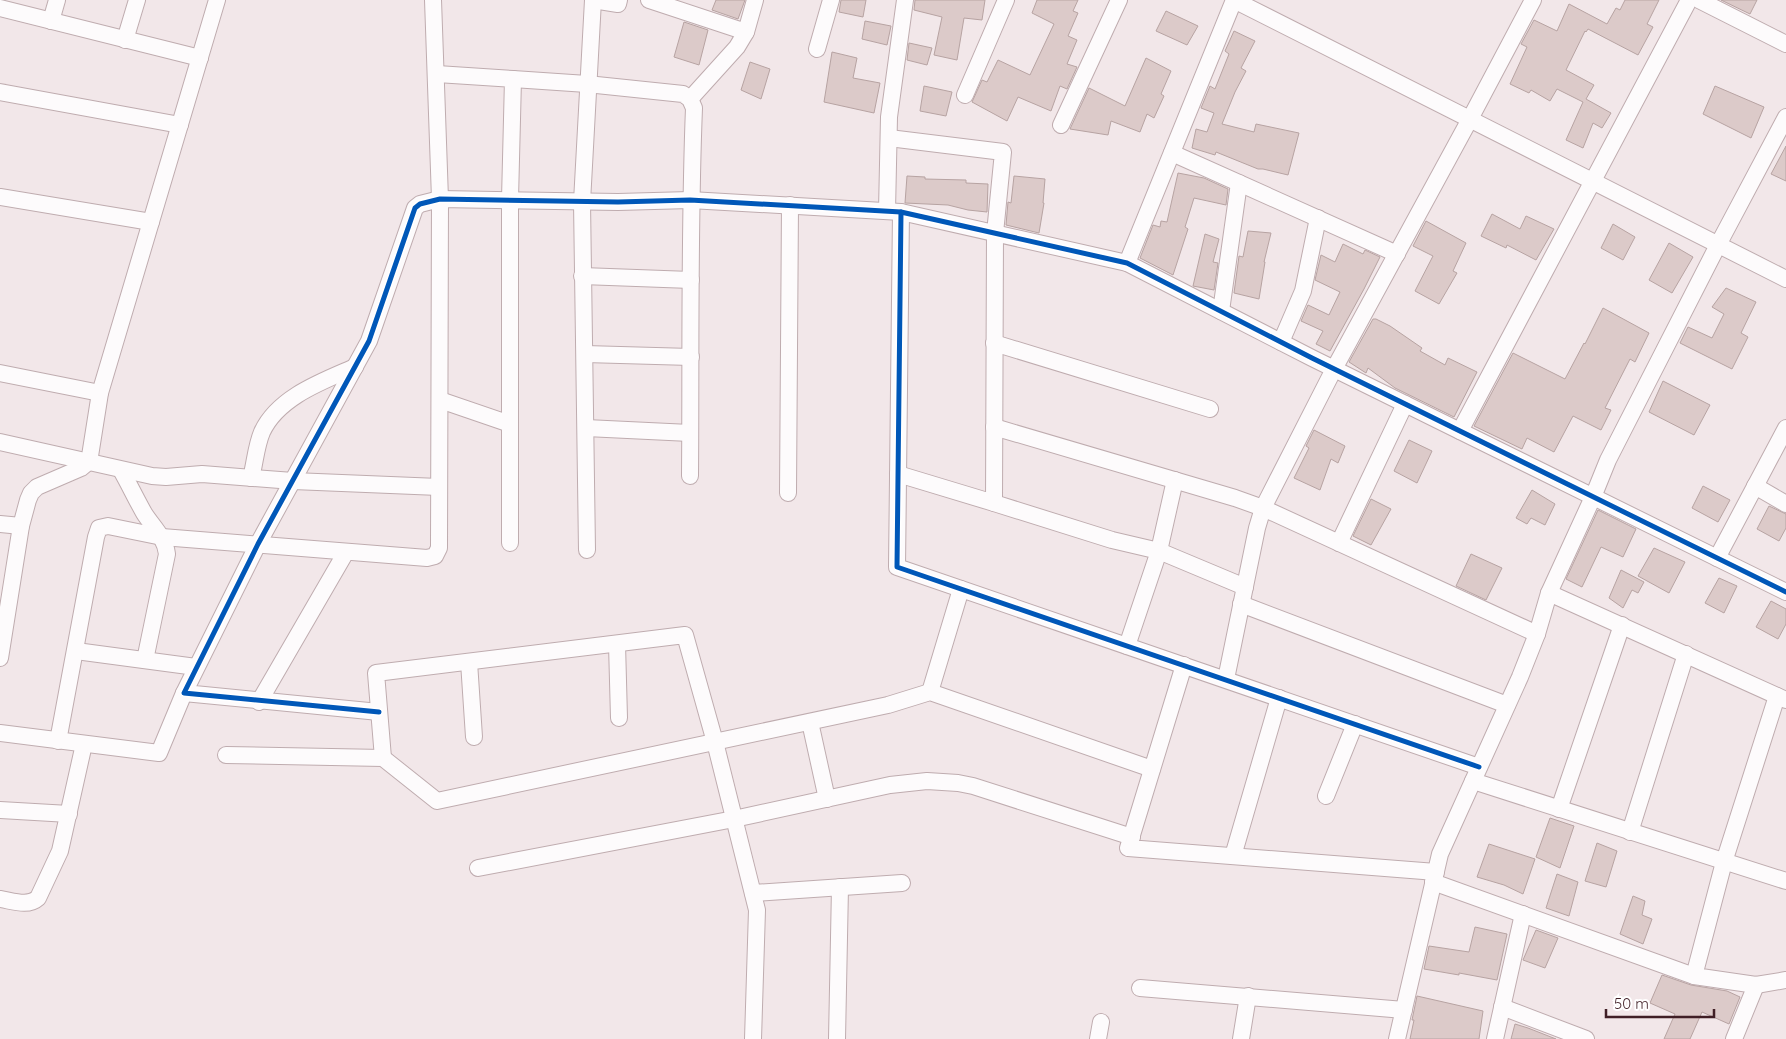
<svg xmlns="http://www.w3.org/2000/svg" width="1786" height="1039" viewBox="0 0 1786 1039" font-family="Quicksand,sans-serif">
  <rect width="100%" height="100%" fill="#f2e7e9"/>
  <g fill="#dccac9" stroke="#b7a3a2">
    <polygon points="716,0 745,0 738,19 712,10"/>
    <polygon points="841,0 866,0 863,17 839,12"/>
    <polygon points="915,0 985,0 982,20 964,18 957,60 934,55 942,17 914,10"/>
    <polygon points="1037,0 1078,0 1073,11 1078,13 1068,36 1077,40 1067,64 1077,67 1067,89 1060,86 1051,111 1018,97 1007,121 972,102 982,80 987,82 998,60 1030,75 1054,24 1032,13"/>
    <polygon points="1625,0 1659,0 1647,24 1653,27 1638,55 1588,29 1586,32 1585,31 1566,70 1594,85 1586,99 1611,113 1602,128 1593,123 1583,148 1566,140 1583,102 1557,89 1550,101 1531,90 1529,93 1510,84 1527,47 1521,44 1534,20 1557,31 1569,4 1607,24 1616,8 1620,10"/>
    <polygon points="1721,0 1757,0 1750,14"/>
    <polygon points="1166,11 1198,26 1187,45 1156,31"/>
    <polygon points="865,21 891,26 887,45 862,39"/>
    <polygon points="684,22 708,30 699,65 674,57"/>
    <polygon points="1234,31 1255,41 1241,68 1246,71 1235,92 1222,124 1254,132 1256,124 1299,133 1288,175 1263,169 1258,169 1216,152 1215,155 1192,148 1196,129 1207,132 1214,113 1201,108 1210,86 1215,89 1229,54 1225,51"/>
    <polygon points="909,43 932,48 927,65 907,60"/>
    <polygon points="832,52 857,58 853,78 880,83 874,113 824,102"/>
    <polygon points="1146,58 1171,71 1161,94 1164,96 1154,118 1147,114 1140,132 1111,121 1108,135 1070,129 1089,88 1125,106"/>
    <polygon points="750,62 770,69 761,99 741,90"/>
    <polygon points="924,86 952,92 946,116 920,111"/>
    <polygon points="1715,86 1764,107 1751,138 1703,114"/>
    <polygon points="1786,146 1786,181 1771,174"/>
    <polygon points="1178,173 1204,178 1228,189 1226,205 1194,198 1185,227 1188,229 1173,275 1140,258 1153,225 1160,227 1161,221 1167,222"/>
    <polygon points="907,176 925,177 925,179 966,180 966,183 988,184 987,212 968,210 948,205 905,203"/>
    <polygon points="1014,176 1045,179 1043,203 1044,203 1039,233 1006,225 1008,202 1011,203"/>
    <polygon points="1492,214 1520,229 1526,216 1554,229 1536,260 1507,245 1506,248 1481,236"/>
    <polygon points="1426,221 1466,243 1453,271 1457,273 1439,304 1415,291 1433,256 1413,246"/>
    <polygon points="1613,224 1635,237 1623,260 1601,248"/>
    <polygon points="1248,231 1271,233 1264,262 1265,262 1259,299 1234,293 1239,256 1243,257"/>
    <polygon points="1205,234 1219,239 1213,262 1218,263 1214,290 1193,286"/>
    <polygon points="1669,243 1693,257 1672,293 1649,280"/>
    <polygon points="1343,244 1363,254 1365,250 1380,257 1364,289 1330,351 1316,344 1323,331 1301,321 1308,305 1329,315 1340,292 1315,280 1321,255 1335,262"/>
    <polygon points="1726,288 1756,302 1741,333 1748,337 1732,369 1680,343 1688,327 1712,338 1724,314 1712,307"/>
    <polygon points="1603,308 1649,333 1635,362 1630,359 1605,408 1611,410 1601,430 1573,416 1554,452 1527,438 1522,449 1474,426 1513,353 1565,379 1584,343 1585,344"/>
    <polygon points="1373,319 1376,319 1390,326 1422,348 1420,351 1445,365 1448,358 1477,372 1454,417 1395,388 1368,368 1366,373 1349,362"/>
    <polygon points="1663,381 1710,405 1694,435 1649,412"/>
    <polygon points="1314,430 1345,446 1338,463 1331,459 1320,490 1294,478 1309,448 1306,446"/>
    <polygon points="1409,440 1432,451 1417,483 1394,471"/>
    <polygon points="1703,486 1730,500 1718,522 1692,508"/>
    <polygon points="1532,490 1555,504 1545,525 1531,518 1527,524 1516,518"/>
    <polygon points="1371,499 1391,509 1371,545 1353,536"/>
    <polygon points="1769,506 1786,514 1786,528 1779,541 1757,529"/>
    <polygon points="1598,510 1636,529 1623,557 1601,547 1582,587 1566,579"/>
    <polygon points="1654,548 1685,562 1669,593 1638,576"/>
    <polygon points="1471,554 1502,568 1486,600 1456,586"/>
    <polygon points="1621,570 1644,582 1638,593 1632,590 1623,608 1609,598"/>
    <polygon points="1719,578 1737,586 1724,613 1705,603"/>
    <polygon points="1771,601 1786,609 1786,624 1778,639 1756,627"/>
    <polygon points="1550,818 1574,826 1560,868 1536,857"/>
    <polygon points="1597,843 1617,851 1606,887 1585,881"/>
    <polygon points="1489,844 1535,859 1523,894 1504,885 1477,877"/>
    <polygon points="1557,874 1578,882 1569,916 1546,908"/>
    <polygon points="1633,896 1645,901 1642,915 1652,919 1643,944 1620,934"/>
    <polygon points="1475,927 1507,934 1497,980 1459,973 1459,975 1424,969 1429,946 1469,952"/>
    <polygon points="1536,930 1558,938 1545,968 1523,960"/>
    <polygon points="1662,975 1691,985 1727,991 1740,997 1729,1024 1702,1012 1690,1039 1664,1039 1675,1014 1650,1003"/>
    <polygon points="1417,996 1483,1011 1479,1039 1410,1039 1414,1020 1412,1020"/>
    <polygon points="1515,1024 1528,1028 1556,1039 1511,1039"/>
  </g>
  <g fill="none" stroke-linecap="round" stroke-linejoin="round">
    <g stroke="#bfacaf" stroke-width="18">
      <g id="minor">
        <polyline points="593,0 618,4 619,0"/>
        <polyline points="649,0 746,32 755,0"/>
        <polyline points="1234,0 1786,279"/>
        <polyline points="1699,0 1786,44"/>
        <polyline points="0,8 200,58"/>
        <polyline points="51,21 57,0"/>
        <polyline points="125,40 137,0"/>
        <polyline points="817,49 831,0"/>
        <polyline points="437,74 513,79 510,199 510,543"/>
        <path d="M513,79l74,5 96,10 7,5 4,9c-5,123 -3,245 -4,368"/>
        <polyline points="0,92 180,125"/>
        <polyline points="965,95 1006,0"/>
        <polyline points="690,99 737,47 746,32"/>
        <polyline points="1061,125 1119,0"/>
        <polyline points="889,138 1003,152 995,233 994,503 898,474"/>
        <polyline points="1172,153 1397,254"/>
        <polyline points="0,197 151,222"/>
        <polyline points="887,211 889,117 905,0"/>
        <polyline points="1127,263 1234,0"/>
        <polyline points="582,276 691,280"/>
        <polyline points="1221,311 1239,183"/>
        <polyline points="1281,342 1303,291 1318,218"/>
        <polyline points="994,343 1210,409"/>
        <polyline points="585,354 691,357"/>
        <polyline points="0,373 100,393"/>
        <polyline points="440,400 510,424"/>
        <polyline points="994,427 1235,498 1263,508 1537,634"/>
        <polyline points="586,428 690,433"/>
        <polyline points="1460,431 1689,0"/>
        <polyline points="0,442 152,476 166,477 202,474 293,481 439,487"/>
        <path d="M121,470c8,14 15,29 23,43 8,13 21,24 23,41l-22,106"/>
        <path d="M251,478c4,-15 5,-32 11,-46 16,-35 61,-51 93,-65"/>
        <polyline points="1755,486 1786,504"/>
        <polyline points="788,493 790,205"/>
        <polyline points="994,503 1112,540 1159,551 1245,587"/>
        <polyline points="0,524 21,526"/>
        <polyline points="1339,543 1405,404"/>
        <polyline points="587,550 582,202 593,0"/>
        <polyline points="1717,558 1786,428"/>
        <polyline points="1549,593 1786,700"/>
        <polyline points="1241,604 1507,705"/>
        <polyline points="617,644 619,718"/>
        <polyline points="1127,646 1159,551 1175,480"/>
        <polyline points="76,651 196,667"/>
        <polyline points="0,658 21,526 28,500 31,493 37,487 81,468 87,463 90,456 100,393 217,0"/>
        <polyline points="469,662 474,737"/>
        <polyline points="1184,665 1128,848 1436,872"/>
        <polyline points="1226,679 1257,528 1263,508 1334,369 1470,119 1533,0"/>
        <polyline points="930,692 961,589"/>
        <polyline points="1777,696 1724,862 1694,976 1756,985 1786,980"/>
        <polyline points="259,702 346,552"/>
        <polyline points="379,712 184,693 258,544 369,341 415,208 420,204 440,199 618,202 690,200 901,212"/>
        <polyline points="810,722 827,799"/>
        <polyline points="0,733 159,753 184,693"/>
        <polyline points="58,741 96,537 99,528 108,526 162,537 427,558 435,556 439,548 440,199 433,0"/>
        <polyline points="226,755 383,758 437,801 888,705 930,692 1152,769"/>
        <polyline points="383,758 376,673 685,635 715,742 757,910 753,1039"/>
        <polyline points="1479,767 897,567 901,212 1127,263 1312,358 1786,592"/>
        <polyline points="1473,781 1786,881"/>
        <polyline points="1326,796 1355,724"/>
        <polyline points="1559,809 1622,625"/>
        <polyline points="0,810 69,814"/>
        <polyline points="1630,832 1686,654"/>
        <polyline points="1233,856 1279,698"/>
        <polyline points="478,868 734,819 890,785 927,781 958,783 973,786 1132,837"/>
        <polyline points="1433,882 1694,976"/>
        <polyline points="753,893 902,883"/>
        <path d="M0,899c13,2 28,8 38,-1l22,-47 24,-107"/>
        <polyline points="1140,988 1404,1010"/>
        <polyline points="1502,1007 1586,1039"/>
        <polyline points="837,1039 840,887"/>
        <polyline points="1098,1039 1101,1022"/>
        <polyline points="1241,1039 1248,996"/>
        <polyline points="1397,1039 1440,854 1520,677 1537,634 1549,593 1593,497 1608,460 1718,245 1786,117"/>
        <polyline points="1495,1039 1523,914"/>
        <polyline points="1734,1039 1756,985"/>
      </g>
    </g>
    <use href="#minor" stroke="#fdfbfc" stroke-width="16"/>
    <g stroke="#fff" stroke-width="8">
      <g id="cycleway">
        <polyline points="379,712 184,693 258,544 369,341 415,208 420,204 440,199 618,202 690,200 901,212"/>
        <polyline points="1479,767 897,567 901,212 1127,263 1312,358 1786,592"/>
      </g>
    </g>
    <use href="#cycleway" stroke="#0057b8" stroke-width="5"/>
  </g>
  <path d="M1606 1009v8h108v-8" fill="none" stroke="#401f26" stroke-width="2.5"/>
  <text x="1614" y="1009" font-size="15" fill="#401f26" stroke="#ffffff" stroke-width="4" paint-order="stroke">50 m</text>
</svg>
